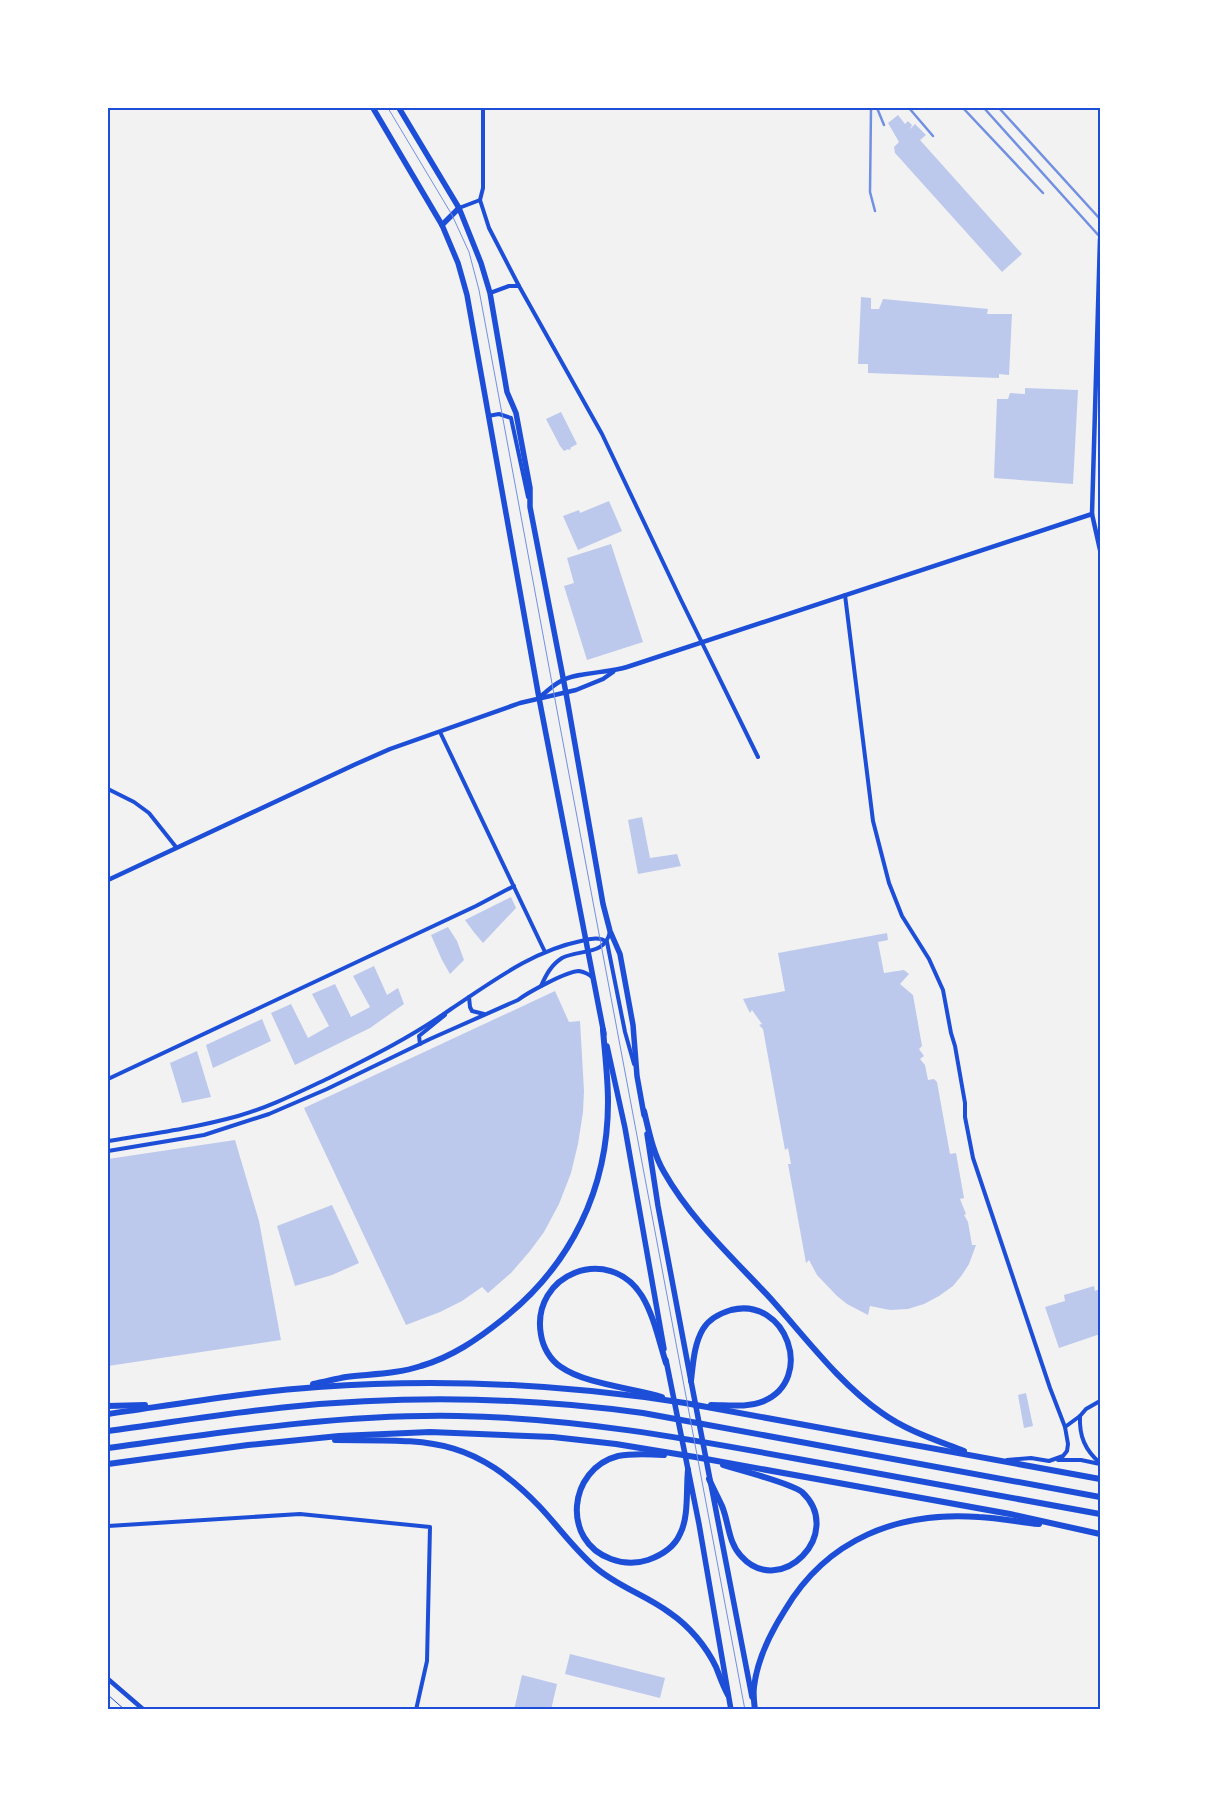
<svg xmlns="http://www.w3.org/2000/svg" width="1208" height="1817" viewBox="0 0 1208 1817" font-family="Spectral,serif">
  <rect width="100%" height="100%" fill="#f2f2f2"/>
  <g fill="#bdc9ec">
    <polygon points="898,115 905,124 908,121 912,125 910,129 915,124 926,135 920,140 1022,254 1002,272 895,153 894,147 899,142 888,123"/>
    <polygon points="861,297 871,298 871,309 879,309 883,299 988,309 987,314 1012,314 1009,375 999,374 999,378 868,373 868,364 858,364"/>
    <polygon points="1025,388 1078,390 1073,484 994,478 997,399 1008,399 1010,393 1025,394"/>
    <polygon points="561,412 577,444 570,448 571,449 569,450 568,449 564,451 560,446 546,419"/>
    <polygon points="609,501 622,531 578,550 563,516 579,510 580,513"/>
    <polygon points="611,544 643,642 587,660 564,586 574,583 567,558"/>
    <polygon points="642,817 650,858 677,854 681,866 638,874 628,820"/>
    <polygon points="511,897 516,908 483,943 473,931 465,920"/>
    <polygon points="448,927 457,941 464,960 450,974 442,960 431,935"/>
    <polygon points="887,933 888,940 878,942 884,973 904,970 909,974 900,984 913,995 922,1046 919,1049 924,1056 920,1059 925,1065 928,1080 934,1079 937,1082 950,1154 956,1153 964,1198 960,1199 966,1214 964,1215 968,1222 972,1245 976,1245 969,1264 962,1275 953,1286 939,1296 924,1304 908,1309 890,1310 870,1306 868,1315 847,1304 837,1296 817,1275 809,1260 806,1263 788,1164 791,1164 788,1148 785,1150 763,1029 759,1025 762,1024 752,1010 750,1013 743,999 785,991 778,953"/>
    <polygon points="374,966 387,995 398,988 404,1004 370,1028 295,1065 271,1013 291,1004 308,1038 329,1026 312,994 335,984 351,1017 370,1007 353,976"/>
    <polygon points="555,991 569,1022 580,1021 584,1091 583,1112 578,1144 571,1173 559,1204 544,1232 530,1251 511,1273 488,1293 482,1287 462,1301 440,1312 406,1325 304,1108"/>
    <polygon points="262,1019 271,1041 213,1068 206,1045"/>
    <polygon points="197,1051 211,1097 182,1103 170,1063"/>
    <polygon points="235,1140 259,1221 281,1340 108,1366 108,1159"/>
    <polygon points="332,1205 359,1263 332,1275 295,1286 277,1226"/>
    <polygon points="1094,1286 1095,1291 1100,1289 1100,1334 1059,1348 1045,1307 1065,1301 1064,1295"/>
    <polygon points="1026,1393 1033,1426 1024,1428 1018,1395"/>
    <polygon points="570,1654 665,1678 660,1698 565,1674"/>
    <polygon points="522,1675 557,1684 551,1710 514,1710"/>
  </g>
  <g fill="none" stroke-linecap="round" stroke-linejoin="round">
    <polyline stroke="#1d4ed8" stroke-width="1" points="108,1695 125,1710"/>
    <g stroke="#1d4ed8" stroke-width="4">
      <polyline points="483,108 483,188 480,200 489,228 519,286 602,434 681,600 758,757"/>
      <polyline points="459,208 480,200"/>
      <polyline points="490,293 509,286 519,286"/>
      <polyline points="488,416 499,414 511,418 528,497"/>
      <polyline points="845,595 873,821 889,883 902,916 929,959 943,990 951,1033 955,1046 965,1103 965,1117 973,1158 1050,1388 1065,1427 1068,1444 1067,1451 1063,1456 1049,1461 1031,1458 1007,1460"/>
      <polyline points="440,732 545,952"/>
      <polyline points="108,789 134,802 149,813 176,847"/>
      <path d="M541,986c5,-11 10,-21 21,-28 17,-9 44,-2 48,-27"/>
      <polyline points="469,997 470,1007 472,1011 484,1014"/>
      <polyline points="420,1044 419,1036 445,1015"/>
      <polyline points="108,1079 476,906 514,886"/>
      <path d="M108,1141c43,-7 87,-13 130,-25 32,-9 61,-24 91,-38 42,-21 84,-42 122,-69 41,-27 81,-58 130,-68 9,-2 18,-5 26,1l18,90 9,32"/>
      <path d="M108,1151l96,-16 65,-21 58,-25 103,-50 88,-39c9,-7 49,-29 61,-29 6,1 10,3 14,7"/>
      <path d="M1080,1416c-1,20 5,34 20,47"/>
      <polyline points="1065,1427 1080,1416 1086,1409 1100,1401"/>
      <polyline points="1058,1460 1081,1460 1100,1464"/>
      <polyline points="108,1526 300,1514 430,1527 427,1661 416,1710"/>
    </g>
    <g stroke="#1d4ed8" stroke-width="4.5">
      <polyline points="1100,239 1092,514 1100,550"/>
      <path d="M539,698c7,-6 14,-13 22,-17 16,-9 48,-8 66,-14l465,-153"/>
      <polyline points="108,880 356,764 390,749 520,703 576,690 603,679 613,672"/>
      <polyline points="108,1679 144,1710"/>
    </g>
    <g stroke="#1d4ed8" stroke-width="5.5">
      <polyline points="373,108 442,225 458,263 467,295 539,698 604,1034"/>
      <polyline points="399,108 459,208 481,263 490,293 507,392 516,413 530,488 530,507 566,693 603,904 610,931 620,954 633,1025 637,1076 644,1115"/>
      <polyline points="442,225 459,208"/>
      <polyline points="607,1046 625,1128 664,1349"/>
      <polyline points="647,1134 658,1206 691,1381 752,1697"/>
      <polyline points="666,1360 699,1524 731,1710"/>
    </g>
    <g stroke="#1d4ed8" stroke-width="6">
      <path d="M644,1111c5,21 9,42 20,61 27,48 70,87 107,127 34,38 69,85 111,114 25,18 54,27 82,38"/>
      <path d="M691,1381c2,-17 3,-37 12,-52 6,-10 18,-16 28,-19 56,-14 84,69 33,91 -16,7 -37,4 -53,4"/>
      <path d="M313,1384c11,-2 22,-5 33,-7 25,-3 51,-3 75,-11 31,-9 57,-27 82,-47 68,-54 105,-130 105,-217 0,-24 -3,-48 -5,-72"/>
      <path d="M662,1397c-30,-9 -77,-13 -101,-30 -11,-7 -18,-20 -20,-32 -11,-61 68,-92 101,-39 12,20 17,45 24,67"/>
      <polyline points="108,1406 145,1405"/>
      <path d="M108,1414c70,-10 140,-22 210,-27 124,-9 245,-3 367,16l415,76"/>
      <path d="M108,1431c60,-8 119,-18 180,-24 119,-12 237,-10 355,6l457,84"/>
      <path d="M335,1440c92,1 134,-6 204,66 19,20 35,43 56,61 23,20 51,28 75,46 19,13 36,33 46,54 4,10 7,19 12,28"/>
      <path d="M108,1448c116,-16 232,-34 350,-32 117,2 226,22 340,43 101,18 202,37 302,55"/>
      <path d="M664,1455c-15,-1 -31,-2 -46,1 -50,13 -57,85 -7,103 13,5 25,5 37,1 14,-5 26,-12 32,-26 9,-17 6,-44 8,-64"/>
      <polyline points="108,1464 248,1445 339,1436 430,1432 553,1437 616,1444 695,1457 1010,1514 1100,1534"/>
      <path d="M709,1479c4,9 9,18 13,27 7,17 6,36 19,50 39,44 105,-23 61,-64 -11,-9 -63,-22 -79,-27"/>
      <path d="M755,1710c-1,-8 -2,-16 -1,-23 3,-27 17,-55 31,-77 42,-71 113,-99 194,-93 20,1 40,5 60,7"/>
    </g>
    <polyline stroke="#7290e2" stroke-width="1" points="388,108 452,215 469,252 479,290 559,721 745,1710"/>
    <g stroke="#7290e2" stroke-width="2.5">
      <polyline points="871,108 870,192 875,211"/>
      <polyline points="877,108 884,125"/>
      <polyline points="909,108 933,136"/>
      <polyline points="963,108 1043,193"/>
      <polyline points="984,108 1100,237"/>
      <polyline points="999,108 1100,219"/>
    </g>
  </g>
  <rect width="1208" height="1817" fill="none" stroke="#ffffff" stroke-width="218"/>
  <rect x="109" y="109" width="990" height="1599" fill="none" stroke="#1d4ed8" stroke-width="2"/>
</svg>
